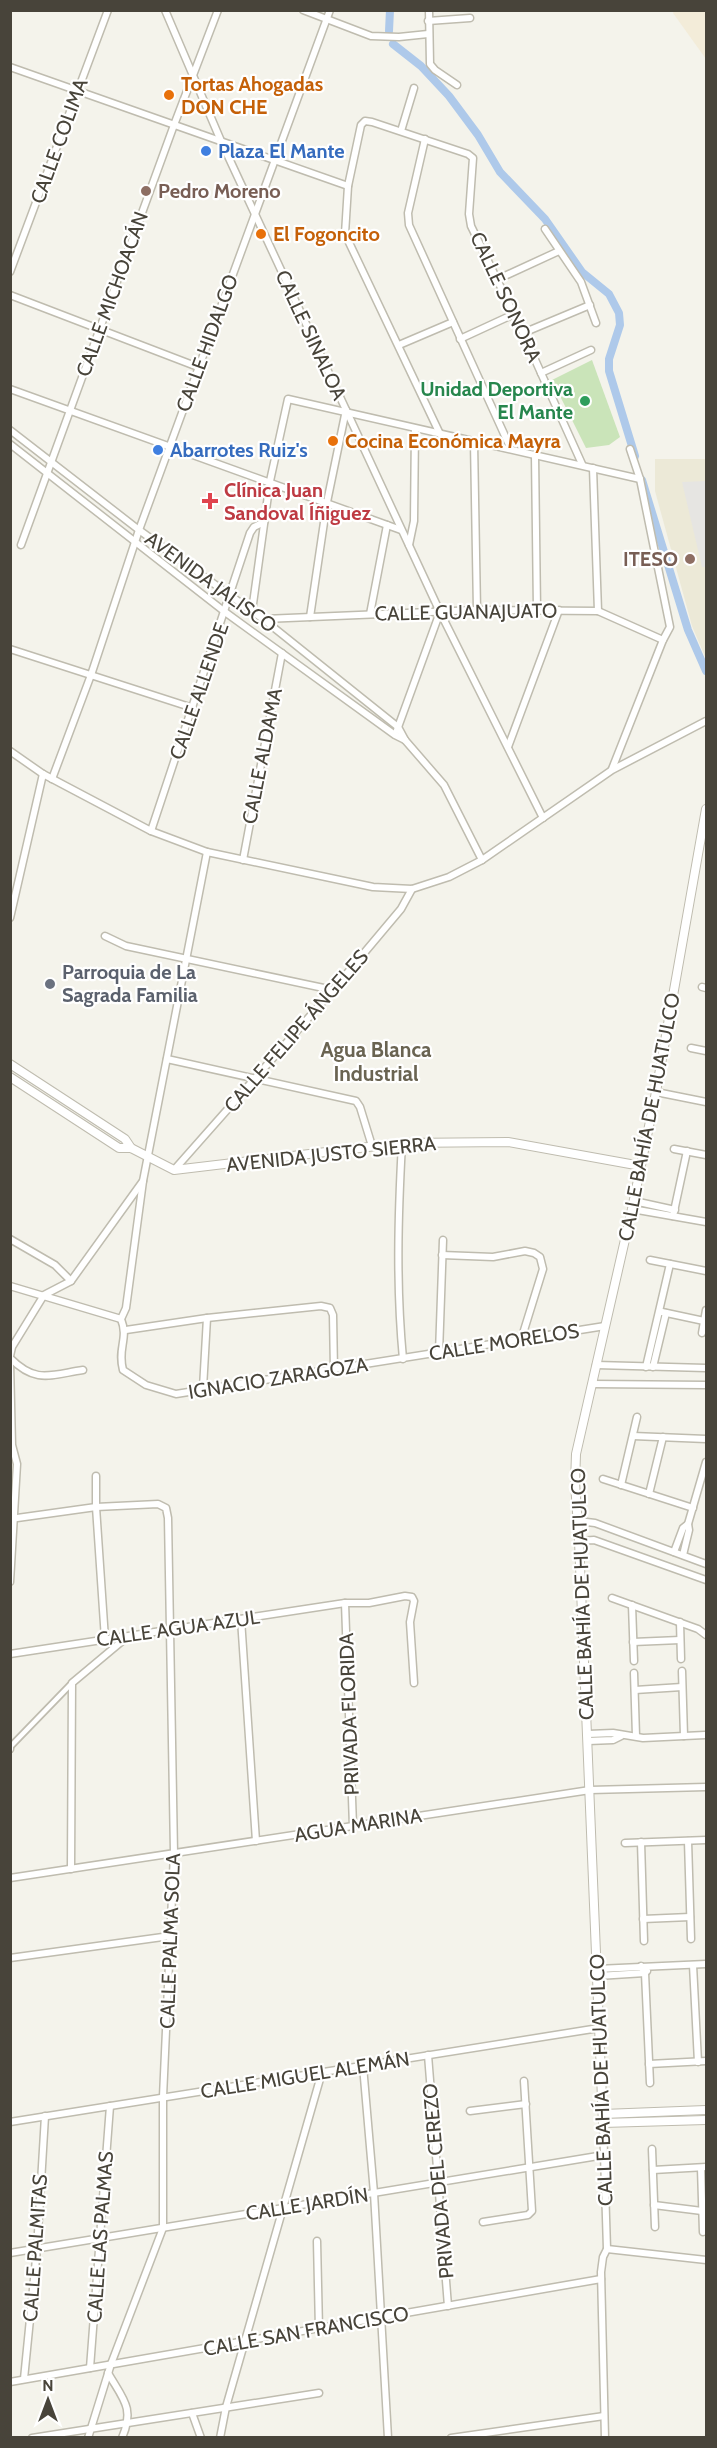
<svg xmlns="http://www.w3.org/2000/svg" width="717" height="2448" viewBox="0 0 717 2448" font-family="Cabin,sans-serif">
  <rect width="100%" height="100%" fill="#f4f3eb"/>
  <polygon fill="#f3ecd9" points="674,11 706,11 706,59 673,13"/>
  <polygon fill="#ece9d7" points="655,459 706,459 706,659 692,626 655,491"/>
  <polygon fill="#cae4b9" points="592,360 620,437 609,445 586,448 552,380"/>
  <polygon fill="#e6e5e2" points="706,481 706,567 702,567 682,482"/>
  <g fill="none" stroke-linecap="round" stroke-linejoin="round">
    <g stroke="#aec9ea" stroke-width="8">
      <polyline points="389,31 390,10"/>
      <polyline points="393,44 421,66 449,96 478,135 500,172 545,219 582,272 609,294 619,313 620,325 609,359 609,371 635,456"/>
      <polyline points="642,480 688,630 706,671"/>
    </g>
    <g stroke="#bfbcaf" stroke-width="8">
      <polyline id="pedestrian" points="11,1746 72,1683"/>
    </g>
    <g stroke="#bfbcaf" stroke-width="9">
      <g id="minor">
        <polyline points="165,10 221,141 440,612 543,818"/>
        <polyline points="303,10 371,36 399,37 428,34"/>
        <polyline points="429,10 430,64 435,70 457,85"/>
        <polyline points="428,21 470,18"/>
        <polyline points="10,67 348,186"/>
        <polyline points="401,131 414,88"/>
        <polyline points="425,139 408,213 409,225 510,447"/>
        <polyline points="545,229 581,282 596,323"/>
        <polyline points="10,272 108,10"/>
        <polyline points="496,280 559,251"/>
        <polyline points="10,295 198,367"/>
        <polyline points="523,333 590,305"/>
        <polyline points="460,339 514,314"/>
        <polyline points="399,345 453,322"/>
        <polyline points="541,373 591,350"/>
        <polyline points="10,389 401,530"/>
        <polyline points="10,430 139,530 263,619 398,727 405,740 444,785 482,860"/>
        <polyline points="440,434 345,234 348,186 361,125 365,121 372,122 468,154 473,158 469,214 471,226 523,333 582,464"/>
        <polyline points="474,442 477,610"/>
        <polyline points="10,444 225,612 395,735 405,740"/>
        <polyline points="535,455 537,610"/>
        <polyline points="593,468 598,611"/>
        <polyline points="21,545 174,125 218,10"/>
        <polyline points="409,545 414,521 415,429"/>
        <polyline points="252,611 270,481 288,399 640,479"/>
        <polyline points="370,614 387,525"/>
        <polyline points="310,617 327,502 346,410"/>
        <polyline points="264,619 477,610 598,611 663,640"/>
        <polyline points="10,649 193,708"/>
        <polyline points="397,730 440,612"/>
        <polyline points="508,747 559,610"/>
        <polyline points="10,751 43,774 151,831 207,852 373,887 412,889 449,877 482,860 612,770 706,721"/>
        <polyline points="612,769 663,640 670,627 640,479 630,449"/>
        <polyline points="52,779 91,675 139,530 330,10"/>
        <polyline points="151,831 250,533 254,527 264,522"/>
        <polyline points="243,860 282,653"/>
        <polyline points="10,918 43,774"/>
        <polyline points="105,936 126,946 333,990"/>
        <polyline points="702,987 706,988"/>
        <polyline points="691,1048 706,1051"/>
        <polyline points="167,1059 356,1101 360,1107 372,1146"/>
        <polyline points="656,1092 706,1102"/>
        <path d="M402,1143c-4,74 -6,142 1,216"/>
        <polyline points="674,1149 706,1155"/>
        <polyline points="174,1170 333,990 401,909 412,889"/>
        <path d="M143,1181l-17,127 -5,11c8,20 -4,29 2,51l23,15 30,9 429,-68"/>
        <polyline points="634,1201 675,1210"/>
        <polyline points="632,1209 706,1222"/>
        <polyline points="673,1216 687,1151"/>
        <polyline points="10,1239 55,1265 71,1281"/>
        <polyline points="442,1255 493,1257 525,1251 534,1253 540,1257 543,1269 521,1340"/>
        <polyline points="650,1260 706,1271"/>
        <polyline points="10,1286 121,1319"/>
        <polyline points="662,1312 704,1321"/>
        <polyline points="126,1330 207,1318 321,1306 330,1308 333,1315 334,1371"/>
        <polyline points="702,1333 706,1310"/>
        <polyline points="439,1353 443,1240"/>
        <polyline points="10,1356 12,1347 44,1295 71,1281 143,1181 207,852"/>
        <path d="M10,1358c26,26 40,17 73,12"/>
        <polyline points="10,1363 12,1445 17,1464 10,1582"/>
        <polyline points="596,1365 706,1368"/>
        <polyline points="646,1367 670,1264"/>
        <polyline points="653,1367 666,1313"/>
        <polyline points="592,1384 706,1385"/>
        <polyline points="203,1388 207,1318"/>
        <polyline points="633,1436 706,1439"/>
        <polyline points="96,1476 96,1507 105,1639"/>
        <polyline points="603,1479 693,1508"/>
        <polyline points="621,1485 637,1417"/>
        <polyline points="649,1494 663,1437"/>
        <polyline points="10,1519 96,1507 158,1504 166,1508 168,1518 174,1853 163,2097 163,2228 111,2364 88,2438"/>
        <polyline points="578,1521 595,1523 706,1564"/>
        <polyline points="579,1541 594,1540 706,1580"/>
        <polyline points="674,1552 683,1528 688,1524"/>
        <polyline points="683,1555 689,1530 688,1524 706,1462"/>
        <polyline points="612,1598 698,1629 706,1635"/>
        <polyline points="345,1603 353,1826"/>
        <polyline points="632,1605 634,1661"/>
        <polyline points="241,1619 256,1841"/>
        <polyline points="680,1622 681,1659"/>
        <polyline points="633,1642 680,1640"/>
        <polyline points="10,1654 345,1603 369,1603 405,1596 412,1597 414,1601 410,1622 414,1683"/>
        <polyline points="682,1671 684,1736"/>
        <polyline points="634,1673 636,1736"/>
        <polyline points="635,1690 682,1687"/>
        <polyline points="588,1734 613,1733 643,1738 705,1735"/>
        <polyline points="588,1741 613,1740 621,1736"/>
        <polyline points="10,1745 10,1749"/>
        <polyline points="688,1841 691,1939"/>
        <polyline points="641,1842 644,1941"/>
        <polyline points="625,1843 706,1840"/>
        <polyline points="71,1869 72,1683 127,1637"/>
        <polyline points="10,1878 590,1790 706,1787"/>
        <polyline points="643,1919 690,1917"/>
        <polyline points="10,1958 170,1936"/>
        <polyline points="693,1965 698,2062"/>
        <polyline points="641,1966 645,1973 650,2083"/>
        <polyline points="597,1969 706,1964"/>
        <polyline points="598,1976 645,1973 647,1971"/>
        <polyline points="428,2055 448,2306"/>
        <polyline points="649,2064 706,2061"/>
        <polyline points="363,2066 374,2193 388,2438"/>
        <polyline points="470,2111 526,2104"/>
        <polyline points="10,2122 599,2028"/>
        <polyline points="603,2123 607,2249 603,2257 601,2272 605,2438"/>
        <polyline points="652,2149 655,2227"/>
        <polyline points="701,2168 703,2232"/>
        <polyline points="653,2170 706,2167"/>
        <polyline points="654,2205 702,2211"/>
        <polyline points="483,2222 528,2215 532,2211 524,2081"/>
        <polyline points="317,2241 319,2329"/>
        <polyline points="607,2249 706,2260"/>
        <polyline points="10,2253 604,2155"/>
        <polyline points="90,2368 110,2106"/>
        <path d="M108,2373c15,26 27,35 14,65"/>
        <polyline points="24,2379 37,2249 45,2116"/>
        <polyline points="10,2382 601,2279"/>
        <polyline points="192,2413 201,2438"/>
        <polyline points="32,2438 319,2393"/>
        <polyline points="220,2438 226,2407 322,2072"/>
        <polyline points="451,2438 604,2416"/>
      </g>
    </g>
    <g stroke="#bfbcaf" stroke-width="10">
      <g id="tertiary">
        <polyline points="706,809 656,1092 632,1209 576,1454 575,1483 579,1541 603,2123 706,2120"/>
        <polyline points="10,1064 125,1139 131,1148"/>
        <polyline points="10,1077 119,1148 131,1148 174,1170 402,1143 508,1142 641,1166"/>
        <polyline points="603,2114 706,2110"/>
      </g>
    </g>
    <use href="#pedestrian" stroke="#fff" stroke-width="4.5"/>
    <use href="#minor" stroke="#fff" stroke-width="6"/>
    <use href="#tertiary" stroke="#fff" stroke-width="8"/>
  </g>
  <g fill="#e8710a" stroke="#fff" stroke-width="2">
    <circle cx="169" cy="95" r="6"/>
    <circle cx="261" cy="234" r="6"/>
    <circle cx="333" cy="441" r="6"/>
  </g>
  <g fill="#3f7fe0" stroke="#fff" stroke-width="2">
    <circle cx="206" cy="151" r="6"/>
    <circle cx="158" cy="450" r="6"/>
  </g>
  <g fill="#8d6e63" stroke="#fff" stroke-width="2">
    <circle cx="146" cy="191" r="6"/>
    <circle cx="690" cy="559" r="6"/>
  </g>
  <circle fill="#2e9e5b" stroke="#fff" stroke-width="2" cx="585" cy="401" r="6"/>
  <path fill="#e0444e" stroke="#fff" stroke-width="2" d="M207 492h6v6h6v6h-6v6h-6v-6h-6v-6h6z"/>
  <circle fill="#6b7280" stroke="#fff" stroke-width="2" cx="50" cy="984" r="6"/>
  <g text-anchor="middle" stroke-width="4.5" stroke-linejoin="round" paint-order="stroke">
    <g font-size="20" font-weight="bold" fill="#c56008" stroke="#fff" text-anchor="start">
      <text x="181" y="91">Tortas Ahogadas<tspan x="181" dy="23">DON CHE</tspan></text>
      <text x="273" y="241">El Fogoncito</text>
      <text x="345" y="448">Cocina Económica Mayra</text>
    </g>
    <g font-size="20" fill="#48443a" stroke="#fff">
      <text transform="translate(59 141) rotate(-70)" y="7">CALLE COLIMA</text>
      <text transform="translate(112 294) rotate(-70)" y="7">CALLE MICHOACÁN</text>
      <text transform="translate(506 297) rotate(65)" y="7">CALLE SONORA</text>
      <text transform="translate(311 335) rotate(65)" y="7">CALLE SINALOA</text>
      <text transform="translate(207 343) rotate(-70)" y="7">CALLE HIDALGO</text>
      <text transform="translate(211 582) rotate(36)" y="7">AVENIDA JALISCO</text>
      <text transform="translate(466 612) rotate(-1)" y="7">CALLE GUANAJUATO</text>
      <text transform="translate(199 691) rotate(-71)" y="7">CALLE ALLENDE</text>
      <text transform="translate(262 756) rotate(-79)" y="7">CALLE ALDAMA</text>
      <text transform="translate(296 1031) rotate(-49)" y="7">CALLE FELIPE ÁNGELES</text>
      <text transform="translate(649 1117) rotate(-79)" y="7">CALLE BAHÍA DE HUATULCO</text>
      <text transform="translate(331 1154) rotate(-6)" y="7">AVENIDA JUSTO SIERRA</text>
      <text transform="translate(504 1342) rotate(-9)" y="7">CALLE MORELOS</text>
      <text transform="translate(278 1378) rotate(-9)" y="7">IGNACIO ZARAGOZA</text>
      <text transform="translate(582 1594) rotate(-92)" y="7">CALLE BAHÍA DE HUATULCO</text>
      <text transform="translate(178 1628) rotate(-8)" y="7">CALLE AGUA AZUL</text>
      <text transform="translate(349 1714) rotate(-92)" y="7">PRIVADA FLORIDA</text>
      <text transform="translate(358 1825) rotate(-9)" y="7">AGUA MARINA</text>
      <text transform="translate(170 1941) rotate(-88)" y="7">CALLE PALMA SOLA</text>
      <text transform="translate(305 2075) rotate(-9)" y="7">CALLE MIGUEL ALEMÁN</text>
      <text transform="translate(601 2080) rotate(-92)" y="7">CALLE BAHÍA DE HUATULCO</text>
      <text transform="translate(438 2181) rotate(-95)" y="7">PRIVADA DEL CEREZO</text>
      <text transform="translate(307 2204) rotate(-9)" y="7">CALLE JARDÍN</text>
      <text transform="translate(100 2237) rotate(-86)" y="7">CALLE LAS PALMAS</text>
      <text transform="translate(35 2248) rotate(-86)" y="7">CALLE PALMITAS</text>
      <text transform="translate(306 2331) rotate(-10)" y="7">CALLE SAN FRANCISCO</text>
    </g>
    <g font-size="20" font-weight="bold" fill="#366cbe" stroke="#fff" text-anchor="start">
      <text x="218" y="158">Plaza El Mante</text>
      <text x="170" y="457">Abarrotes Ruiz's</text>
    </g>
    <g font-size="20" font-weight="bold" fill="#785e54" stroke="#fff" text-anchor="start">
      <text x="158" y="198">Pedro Moreno</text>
      <text x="678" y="566" text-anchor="end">ITESO</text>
    </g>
    <g font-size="20" font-weight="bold" fill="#27864d" stroke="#fff" text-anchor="end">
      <text x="573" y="396">Unidad Deportiva<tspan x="573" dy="23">El Mante</tspan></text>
    </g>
    <g font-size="20" font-weight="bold" fill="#be3a42" stroke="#fff" text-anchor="start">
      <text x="224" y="497">Clínica Juan<tspan x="224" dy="23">Sandoval Íñiguez</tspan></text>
    </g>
    <g font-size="20" font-weight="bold" fill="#5b616d" stroke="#fff" text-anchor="start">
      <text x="62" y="979">Parroquia de La<tspan x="62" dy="23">Sagrada Familia</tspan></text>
    </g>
    <g font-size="21" font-weight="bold" fill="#6a6452" stroke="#fff">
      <text x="376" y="1057">Agua Blanca<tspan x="376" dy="24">Industrial</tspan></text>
    </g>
  </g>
  <rect width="717" height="2448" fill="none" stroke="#48443a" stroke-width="24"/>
  <g transform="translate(48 2400)" stroke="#ffffff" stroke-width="4.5" paint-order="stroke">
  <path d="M0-4.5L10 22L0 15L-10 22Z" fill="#48443a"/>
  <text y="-9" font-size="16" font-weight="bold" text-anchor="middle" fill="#48443a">N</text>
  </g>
</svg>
